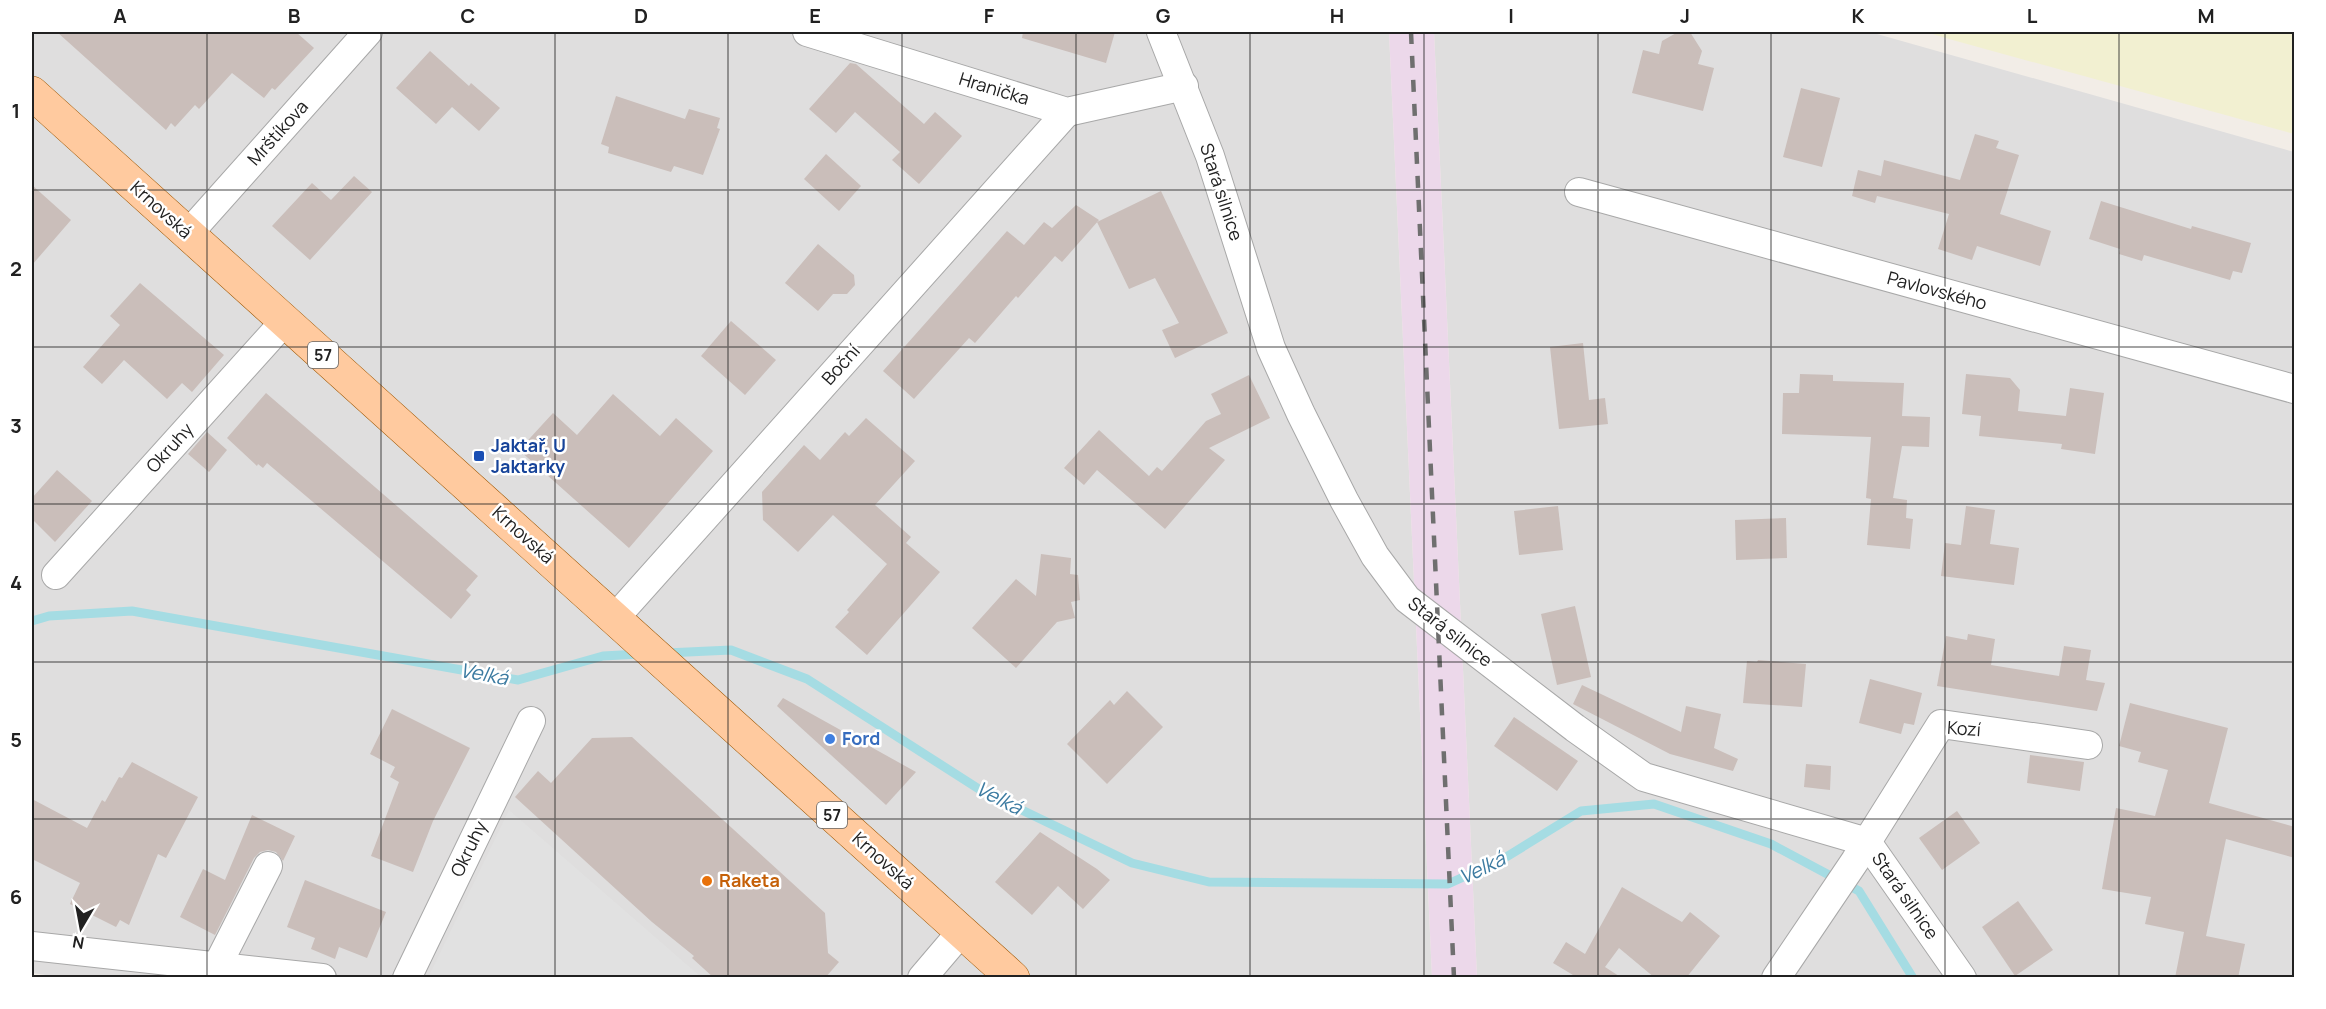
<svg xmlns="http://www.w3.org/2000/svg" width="2326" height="1009" viewBox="0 0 2326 1009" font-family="Manrope,sans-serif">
  <rect width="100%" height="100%" fill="#f2ede7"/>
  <g fill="#dfdede">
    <polygon points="32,32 1389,32 1432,977 67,978 32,973"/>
    <polygon points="1434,32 1870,32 2294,152 2294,977 1477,977"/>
  </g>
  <polygon fill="#ecd8ea" points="1389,32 1434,32 1477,977 1432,977"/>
  <polygon fill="#f2f0d1" points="1926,32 2294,32 2294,134 1949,39"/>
  <polygon fill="#e1e1e1" points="509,810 701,977 429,976"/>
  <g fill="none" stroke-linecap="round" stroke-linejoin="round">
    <g stroke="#a5dce3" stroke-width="9">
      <polyline points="32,621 49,616 132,611 518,680 603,656 640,654"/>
      <polyline points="666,653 731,650 807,679 982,791 1132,863 1209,882 1448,884 1503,859 1581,811 1654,804 1771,844 1859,891 1913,978"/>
    </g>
  </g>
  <g fill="#cabeba">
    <polygon points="57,32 296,32 314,48 275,90 272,88 264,98 232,73 199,109 195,105 175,127 171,123 166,130"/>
    <polygon points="1023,32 1115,32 1106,63 1022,38"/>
    <polygon points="1678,32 1690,32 1702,51 1698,64 1714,68 1703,111 1632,93 1643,50 1659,54 1662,41"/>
    <polygon points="430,51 469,86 471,83 500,108 479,131 452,107 436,124 396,88"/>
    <polygon points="850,63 856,64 924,124 935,112 962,136 919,184 892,160 900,152 855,112 836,133 809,109"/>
    <polygon points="1801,88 1840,98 1822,167 1783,157"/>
    <polygon points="616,96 685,119 689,109 720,118 717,128 720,129 703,175 674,166 671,172 608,153 609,147 601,144"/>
    <polygon points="1975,134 1999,141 1996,148 2019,155 2000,214 2051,231 2040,266 1977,246 1972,260 1938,249 1949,214 1877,196 1875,203 1852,196 1858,170 1881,176 1884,160 1960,180"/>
    <polygon points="826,154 861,186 839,211 804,179"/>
    <polygon points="354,176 372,192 310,260 272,226 312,183 331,200"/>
    <polygon points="32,185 71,220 32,265"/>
    <polygon points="1161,191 1228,333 1175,358 1162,330 1179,323 1155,278 1129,289 1097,222"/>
    <polygon points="2101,201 2191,229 2192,226 2251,243 2242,273 2233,271 2230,280 2144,255 2142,261 2119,254 2120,249 2089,239"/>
    <polygon points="1076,205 1099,220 1062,262 1055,256 1018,298 1016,296 975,343 969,338 914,399 883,371 1007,231 1024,245 1044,222 1052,228"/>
    <polygon points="818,244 854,275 855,285 847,294 833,294 818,311 785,283"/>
    <polygon points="140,283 224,355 192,392 182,383 167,399 124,360 102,384 83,367 120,325 110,316"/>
    <polygon points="731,321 776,360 745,395 701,356"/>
    <polygon points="1583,343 1589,400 1605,398 1608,424 1559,429 1550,347"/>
    <polygon points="1800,374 1833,375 1833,381 1904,383 1902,416 1930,417 1929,447 1902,446 1893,498 1907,500 1906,518 1913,519 1910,549 1867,545 1871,499 1866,498 1871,437 1782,434 1783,393 1799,393"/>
    <polygon points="1966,374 2010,378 2020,390 2018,411 2066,416 2070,388 2104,393 2095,454 2061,449 2062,444 1979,436 1981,416 1962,414"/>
    <polygon points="1249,375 1270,418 1209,448 1225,460 1165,529 1097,470 1084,485 1064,468 1099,430 1149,476 1157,467 1162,471 1206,421 1221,414 1211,394"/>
    <polygon points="266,393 478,576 466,590 471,595 451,619 267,463 263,468 258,464 257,466 227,438"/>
    <polygon points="613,394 660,436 676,418 713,451 629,548 519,450 553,413 577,435"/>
    <polygon points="866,418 915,461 875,505 911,537 906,543 940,572 867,655 835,627 849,612 847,610 887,564 833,515 798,552 763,520 762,492 804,445 820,460 845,432 849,436"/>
    <polygon points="207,432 227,450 209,472 188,454"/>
    <polygon points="57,470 92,501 55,542 32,519 32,498"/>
    <polygon points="1558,506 1563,550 1519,555 1514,511"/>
    <polygon points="1966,506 1995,510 1990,544 2019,548 2014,585 1941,576 1945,543 1961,545"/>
    <polygon points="1786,518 1787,558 1736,560 1735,520"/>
    <polygon points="1041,554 1071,558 1070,574 1078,575 1080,600 1071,602 1075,618 1057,622 1016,668 972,628 1016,579 1036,596"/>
    <polygon points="1575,606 1591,677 1557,685 1541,614"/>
    <polygon points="1968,634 1995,639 1991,665 2059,676 2064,646 2091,650 2086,680 2105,683 2097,711 1937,686 1946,636 1967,640"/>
    <polygon points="1758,660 1806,664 1802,707 1743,703 1747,661 1757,662"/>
    <polygon points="1870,679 1922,693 1914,725 1904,723 1901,734 1859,723"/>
    <polygon points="1582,685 1681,732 1686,706 1721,714 1714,748 1738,759 1733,771 1670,754 1573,704"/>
    <polygon points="1127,691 1163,727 1107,784 1067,744 1110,700 1114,705"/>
    <polygon points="783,698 916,772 886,805 777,706"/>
    <polygon points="2130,703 2228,728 2209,803 2295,827 2295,858 2226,839 2206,936 2245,944 2238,978 2175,978 2184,932 2145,924 2151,897 2102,889 2116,808 2155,816 2168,770 2138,762 2141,752 2119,746"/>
    <polygon points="392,709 470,748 433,821 413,872 371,856 399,782 390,777 395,767 370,754"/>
    <polygon points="1514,717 1578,761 1557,791 1494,746"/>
    <polygon points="632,737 825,913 828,953 839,962 825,978 714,978 692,958 694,956 652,922 515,797 538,771 551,783 592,738"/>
    <polygon points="2030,755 2084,762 2080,791 2027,783"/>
    <polygon points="132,762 198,797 166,858 158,854 129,925 120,920 116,927 70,904 80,883 32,859 32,799 87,828 102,800 105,802 119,777 122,778"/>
    <polygon points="1806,764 1831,766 1830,790 1804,787"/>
    <polygon points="1957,811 1980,843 1942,870 1919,838"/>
    <polygon points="252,815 295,836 283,861 276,852 268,850 260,852 254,858 215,935 180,917 203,869 225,880"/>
    <polygon points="1040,832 1097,869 1110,880 1083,909 1058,886 1032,915 995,882"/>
    <polygon points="305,880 386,912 367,958 339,947 335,959 311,949 315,938 287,927"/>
    <polygon points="1622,887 1682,922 1690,912 1720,936 1686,978 1655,978 1619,948 1605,967 1622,978 1571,978 1573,975 1553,963 1566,942 1585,954"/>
    <polygon points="2018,901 2053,950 2015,976 1982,927"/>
  </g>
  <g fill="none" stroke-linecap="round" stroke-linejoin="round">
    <g stroke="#a8a8a8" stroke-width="30">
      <g id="street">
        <polyline points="807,32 1067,112 1184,86"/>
        <polyline points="1161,32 1210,156 1271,348 1301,414 1344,500 1375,556 1407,599 1575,728 1644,777 1867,842 1962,978"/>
        <polyline points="1579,192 2294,389"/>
        <polyline points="188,234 368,32"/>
        <polyline points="56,575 285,321"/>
        <polyline points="614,619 1067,112"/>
        <polyline points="32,946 322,978"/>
        <polyline points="217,966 268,866"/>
        <polyline points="407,978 531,721"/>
        <polyline points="922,978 962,931"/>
        <polyline points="1776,978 1855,861 1941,724 2088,745"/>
      </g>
    </g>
    <g stroke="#9e5600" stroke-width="34">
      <polyline id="primary" points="32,93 1013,978"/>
    </g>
    <use href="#street" stroke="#fff" stroke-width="28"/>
    <use href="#primary" stroke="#ffca9f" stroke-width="33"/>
    <polyline stroke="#6f6f6f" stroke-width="4.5" stroke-dasharray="12 12" stroke-linecap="butt" points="1411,32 1454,978"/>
  </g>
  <path fill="none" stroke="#212121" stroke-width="1.5" stroke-opacity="0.55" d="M207,32v946M381,32v946M555,32v946M728,32v946M902,32v946M1076,32v946M1250,32v946M1424,32v946M1598,32v946M1771,32v946M1945,32v946M2119,32v946M32,190h2262M32,347h2262M32,504h2262M32,662h2262M32,819h2262"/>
  <rect fill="#1a4fb4" stroke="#fff" stroke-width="2" x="473" y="450" width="12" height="12" rx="3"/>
  <circle fill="#3f7fe0" stroke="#fff" stroke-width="2" cx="830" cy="739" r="6"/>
  <circle fill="#e8710a" stroke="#fff" stroke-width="2" cx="707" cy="881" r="6"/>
  <g text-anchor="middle" stroke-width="5" stroke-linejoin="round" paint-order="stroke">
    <g fill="#fff" stroke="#646464" stroke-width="1.5">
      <rect x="308" y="342" width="30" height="26" rx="4.5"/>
      <rect x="817" y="802" width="30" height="26" rx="4.5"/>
    </g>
    <g font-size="16" font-weight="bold" fill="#212121">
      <text x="323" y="361">57</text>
      <text x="832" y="821">57</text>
    </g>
    <g font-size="18" fill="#212121" stroke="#fff">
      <text transform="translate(994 89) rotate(17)" y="6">Hranička</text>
      <text transform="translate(278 133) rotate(-48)" y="6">Mrštíkova</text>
      <text transform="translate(1221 192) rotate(72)" y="6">Stará silnice</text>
      <text transform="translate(161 210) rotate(42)" y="6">Krnovská</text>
      <text transform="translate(1937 291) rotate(15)" y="6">Pavlovského</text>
      <text transform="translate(841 365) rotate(-48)" y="6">Boční</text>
      <text transform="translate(170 448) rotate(-48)" y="6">Okruhy</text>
      <text transform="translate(523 535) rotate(42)" y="6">Krnovská</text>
      <text transform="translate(1450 632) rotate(38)" y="6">Stará silnice</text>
      <text transform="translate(1964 729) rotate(4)" y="6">Kozí</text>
      <text transform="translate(469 849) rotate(-64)" y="6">Okruhy</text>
      <text transform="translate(883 861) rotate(42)" y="6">Krnovská</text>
      <text transform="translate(1905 896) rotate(55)" y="6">Stará silnice</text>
    </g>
    <g font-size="18" font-weight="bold" fill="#164399" stroke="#fff" text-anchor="start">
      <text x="491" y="452">Jaktař, U<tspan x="491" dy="21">Jaktarky</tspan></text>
    </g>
    <g font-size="18" font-weight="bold" fill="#366cbe" stroke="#fff" text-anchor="start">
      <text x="842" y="745">Ford</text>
    </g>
    <g font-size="18" font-weight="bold" fill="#c56008" stroke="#fff" text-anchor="start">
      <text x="719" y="887">Raketa</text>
    </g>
    <g font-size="20" font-style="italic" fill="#3c7ba1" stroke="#fff">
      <text transform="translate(484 674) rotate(10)" y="7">Velká</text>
      <text transform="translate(999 798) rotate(27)" y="7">Velká</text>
      <text transform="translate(1482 868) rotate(-26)" y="7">Velká</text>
    </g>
  </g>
  <rect width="2326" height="1009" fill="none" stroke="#ffffff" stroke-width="66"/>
  <g transform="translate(81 928) rotate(190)" stroke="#ffffff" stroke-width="4.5" paint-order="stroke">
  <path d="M0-4.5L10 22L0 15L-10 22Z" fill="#212121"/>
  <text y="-9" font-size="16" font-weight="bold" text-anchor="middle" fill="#212121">N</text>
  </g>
  <rect x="33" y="33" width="2260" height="943" fill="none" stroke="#212121" stroke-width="2"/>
  <g font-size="20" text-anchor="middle" font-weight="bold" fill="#212121">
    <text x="120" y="23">A</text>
    <text x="294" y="23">B</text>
    <text x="468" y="23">C</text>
    <text x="641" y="23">D</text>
    <text x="815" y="23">E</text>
    <text x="989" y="23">F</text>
    <text x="1163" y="23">G</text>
    <text x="1337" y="23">H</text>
    <text x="1511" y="23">I</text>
    <text x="1685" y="23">J</text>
    <text x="1858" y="23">K</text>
    <text x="2032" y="23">L</text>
    <text x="2206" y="23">M</text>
    <text x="16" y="118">1</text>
    <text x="16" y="276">2</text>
    <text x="16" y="433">3</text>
    <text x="16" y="590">4</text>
    <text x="16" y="747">5</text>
    <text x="16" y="904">6</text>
  </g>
</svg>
